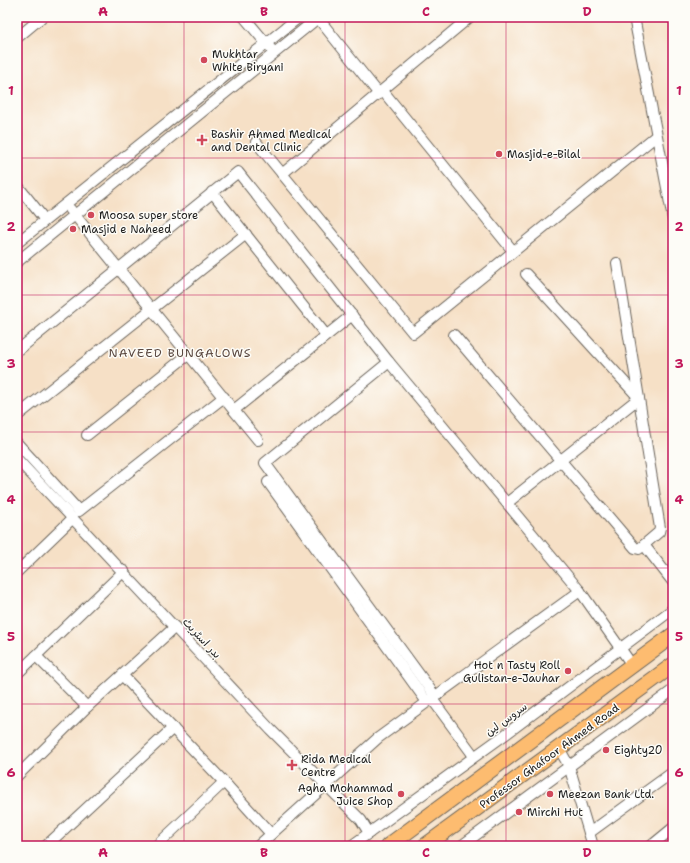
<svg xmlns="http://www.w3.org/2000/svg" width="690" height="863" viewBox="0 0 690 863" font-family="'Shantell Sans','Playpen Sans Arabic',sans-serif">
  <rect width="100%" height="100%" fill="#fdfcf7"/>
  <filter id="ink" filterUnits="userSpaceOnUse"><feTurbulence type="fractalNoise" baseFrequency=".025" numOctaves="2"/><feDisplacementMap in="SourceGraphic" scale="8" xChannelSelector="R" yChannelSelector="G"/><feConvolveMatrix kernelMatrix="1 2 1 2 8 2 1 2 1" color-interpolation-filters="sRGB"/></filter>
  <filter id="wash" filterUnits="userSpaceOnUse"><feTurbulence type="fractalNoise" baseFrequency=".012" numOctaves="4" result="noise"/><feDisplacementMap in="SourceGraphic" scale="16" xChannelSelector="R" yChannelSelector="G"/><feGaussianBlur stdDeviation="0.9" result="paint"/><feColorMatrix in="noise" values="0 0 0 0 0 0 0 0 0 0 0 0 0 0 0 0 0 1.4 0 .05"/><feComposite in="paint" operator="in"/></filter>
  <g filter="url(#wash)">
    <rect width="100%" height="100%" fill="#f6e0c6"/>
  </g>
  <g filter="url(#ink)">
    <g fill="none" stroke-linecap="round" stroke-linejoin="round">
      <g stroke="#686158" stroke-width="12">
        <g id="minor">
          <polyline points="244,17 271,49"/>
          <polyline points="634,17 673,219"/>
          <polyline points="318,18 379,94"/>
          <polyline points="17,38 42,17"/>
          <polyline points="383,91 513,251"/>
          <polyline points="256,142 413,333 656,136"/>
          <polyline points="282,174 470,17"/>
          <polyline points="17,185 45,220"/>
          <polyline points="212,192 326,335"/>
          <polyline points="70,209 258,440"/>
          <polyline points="17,243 299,17"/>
          <polyline points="17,262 319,17"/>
          <polyline points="454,335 635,548 639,549 659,532 660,528 617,263"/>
          <polyline points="17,351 238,172 389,362 580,591 632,665"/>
          <polyline points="389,362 265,463 435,696"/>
          <polyline points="234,410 352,315"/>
          <polyline points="17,416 246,234"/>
          <polyline points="87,435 189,354"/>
          <polyline points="17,443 79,511 224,397"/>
          <polyline points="17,459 271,730 361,820 369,833"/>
          <polyline points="268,482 427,702"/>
          <polyline points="507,503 639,398 526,274"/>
          <polyline points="644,545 673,582"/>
          <polyline points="17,572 73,518"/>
          <polyline points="36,656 87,707"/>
          <polyline points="17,674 124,571"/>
          <polyline points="122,675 224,782 271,834"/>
          <polyline points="432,699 474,756"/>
          <polyline points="560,750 569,766 593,846"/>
          <polyline points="17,776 87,707 175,627"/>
          <polyline points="589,833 673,772"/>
          <polyline points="46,846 173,728"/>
          <polyline points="156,846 224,782"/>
          <polyline points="258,846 378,738 580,591"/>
          <polyline points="351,846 506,734 673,609"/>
          <polyline points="461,846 673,690"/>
          <polyline points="651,846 673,828"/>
        </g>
      </g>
      <g stroke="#686158" stroke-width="17">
        <g id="primary">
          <polyline points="388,846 673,635"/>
          <polyline points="425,846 673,665"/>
        </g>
      </g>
      <use href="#minor" stroke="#fff" stroke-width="10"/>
      <use href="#primary" stroke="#fdbc6f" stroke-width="15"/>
    </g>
  </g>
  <path fill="none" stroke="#c2185b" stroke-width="1" stroke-opacity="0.55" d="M184,17v829M345,17v829M506,17v829M17,158h656M17,295h656M17,432h656M17,568h656M17,704h656"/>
  <g fill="#d1495b" stroke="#fdfcf7" stroke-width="1.5">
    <circle cx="204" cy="60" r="4"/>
    <path d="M200 134h4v4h4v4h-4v4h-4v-4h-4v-4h4z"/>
    <circle cx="499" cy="154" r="4"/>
    <circle cx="91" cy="215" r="4"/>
    <circle cx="73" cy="229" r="4"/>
    <circle cx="568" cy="671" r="4"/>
    <circle cx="606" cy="750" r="4"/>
    <path d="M290 759h4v4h4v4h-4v4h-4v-4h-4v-4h4z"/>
    <circle cx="401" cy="794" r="4"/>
    <circle cx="550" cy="794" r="4"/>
    <circle cx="519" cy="812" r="4"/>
  </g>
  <g text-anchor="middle" stroke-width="3" stroke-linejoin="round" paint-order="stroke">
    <g font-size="11" fill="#1c1c1c" stroke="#fdfcf7" text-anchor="start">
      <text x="212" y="58">Mukhtar<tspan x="212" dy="13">White Biryani</tspan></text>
      <text x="211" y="138">Bashir Ahmed Medical<tspan x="211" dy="13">and Dental Clinic</tspan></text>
      <text x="507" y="158">Masjid-e-Bilal</text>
      <text x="99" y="219">Moosa super store</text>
      <text x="81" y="233">Masjid e Naheed</text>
      <text x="560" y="669" text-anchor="end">Hot n Tasty Roll<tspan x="560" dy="13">Gulistan-e-Jauhar</tspan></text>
      <text x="614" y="754">Eighty20</text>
      <text x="301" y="763">Rida Medical<tspan x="301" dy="13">Centre</tspan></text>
      <text x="393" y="792" text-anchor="end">Agha Mohammad<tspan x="393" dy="13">Juice Shop</tspan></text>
      <text x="558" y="798">Meezan Bank Ltd.</text>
      <text x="527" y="816">Mirchi Hut</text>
    </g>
    <g font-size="11" fill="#1c1c1c" stroke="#fdfcf7">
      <text transform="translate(202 638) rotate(47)" y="4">بدر اسٹریٹ</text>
      <text transform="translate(506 719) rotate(-36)" y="4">سروس لین</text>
      <text transform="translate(549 756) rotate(-36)" y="4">Professor Ghafoor Ahmed Road</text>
    </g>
    <g font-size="12" letter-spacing="1" fill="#5a4840" stroke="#fdfcf7">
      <text x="180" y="357">NAVEED BUNGALOWS</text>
    </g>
  </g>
  <rect width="690" height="863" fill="none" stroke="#fdfcf7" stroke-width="44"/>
  <rect x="22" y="22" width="646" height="819" fill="none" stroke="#c2185b" stroke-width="1.5"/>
  <g font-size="13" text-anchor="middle" font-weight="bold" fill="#c2185b">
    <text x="103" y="16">A</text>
    <text x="264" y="16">B</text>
    <text x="426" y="16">C</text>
    <text x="587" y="16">D</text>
    <text x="11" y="95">1</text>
    <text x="679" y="95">1</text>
    <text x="11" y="231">2</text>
    <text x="679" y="231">2</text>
    <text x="11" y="368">3</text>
    <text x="679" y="368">3</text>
    <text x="11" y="504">4</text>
    <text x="679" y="504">4</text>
    <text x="11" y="641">5</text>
    <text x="679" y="641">5</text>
    <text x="11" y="777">6</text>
    <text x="679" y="777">6</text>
    <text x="103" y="857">A</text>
    <text x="264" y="857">B</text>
    <text x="426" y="857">C</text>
    <text x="587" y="857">D</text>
  </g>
</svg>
